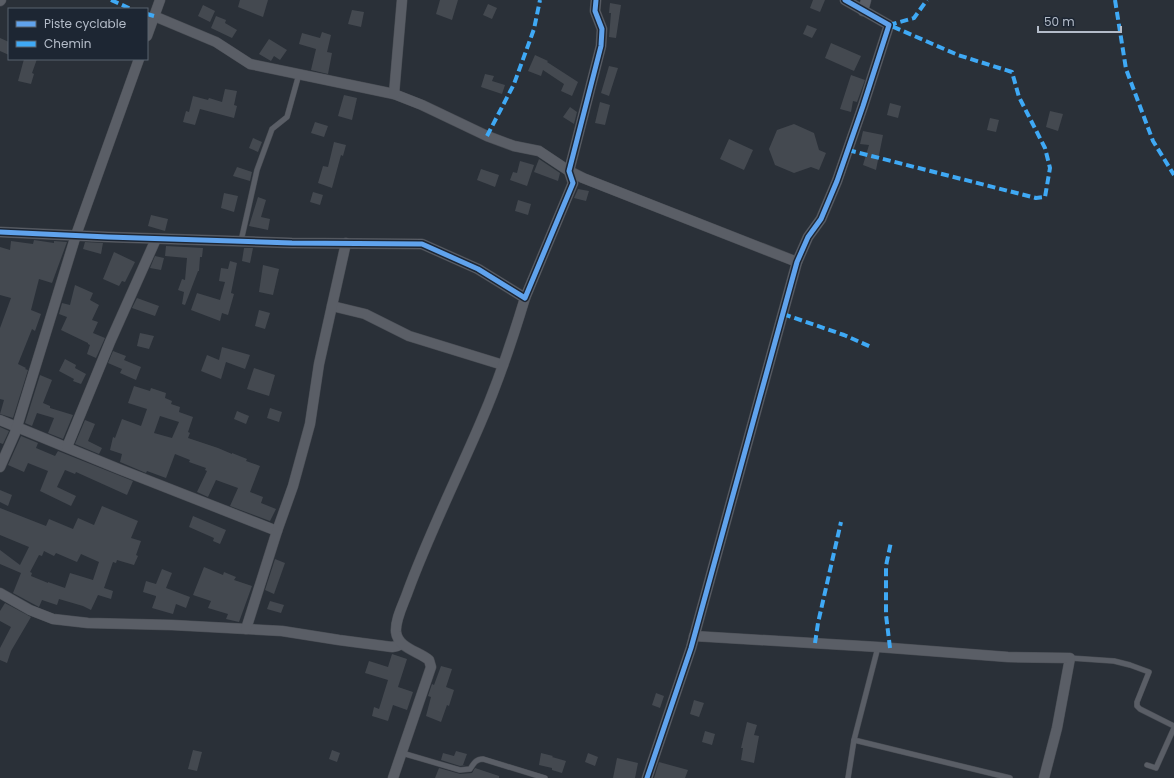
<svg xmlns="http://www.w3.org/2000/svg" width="1174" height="778" viewBox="0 0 1174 778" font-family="Poppins,sans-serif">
  <rect width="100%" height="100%" fill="#2a3038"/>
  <g fill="#444950" fill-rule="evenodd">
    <polygon points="240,0 268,0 263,17 238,7"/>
    <polygon points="440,0 458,0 452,20 436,14"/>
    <polygon points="813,0 825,0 820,12 810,8"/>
    <polygon points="610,3 621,5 616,38 609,37 611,13 609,13"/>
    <polygon points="488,4 497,8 492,19 483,15"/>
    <polygon points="203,5 215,11 210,22 198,16"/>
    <polygon points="352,10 364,12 361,27 348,24"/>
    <polygon points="216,16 226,20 225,23 237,30 232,38 211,28"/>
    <polygon points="807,25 817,29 812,38 803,34"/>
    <polygon points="322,32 331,35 327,52 332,53 328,74 311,70 316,49 299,44 302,33 320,38"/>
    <polygon points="0,38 9,42 9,55 0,51"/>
    <polygon points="269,39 287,50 280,60 274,56 271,61 259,54"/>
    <polygon points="831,43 861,56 854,71 825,58"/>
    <polygon points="535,55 548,61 547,62 578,82 572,96 561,91 564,84 543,70 541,76 528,71"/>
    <polygon points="24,59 37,59 32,73 34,74 31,84 18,81"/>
    <polygon points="609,66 618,68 609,96 601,93"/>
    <polygon points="485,74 494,76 492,81 505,85 502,94 481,87"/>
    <polygon points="851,75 865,80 857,102 853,101 851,112 840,109"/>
    <polygon points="225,89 237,91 234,105 237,106 234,118 200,109 195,125 183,122 186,111 189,112 193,96 208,100 209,98 222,102"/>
    <polygon points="344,95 357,98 352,120 338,116"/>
    <polygon points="600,102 610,105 605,125 595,123"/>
    <polygon points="890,103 901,106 898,118 887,115"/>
    <polygon points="570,107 577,112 574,124 563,117"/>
    <polygon points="1050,111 1063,114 1058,131 1046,127"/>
    <polygon points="990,118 999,120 996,132 987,130"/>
    <polygon points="315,122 328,126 324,137 311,133"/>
    <polygon points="794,124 814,133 819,150 826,153 819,170 811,167 794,173 775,165 769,149 777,130"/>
    <polygon points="863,131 883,135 876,170 863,165 869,145 860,144"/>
    <polygon points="253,138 262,142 258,152 249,148"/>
    <polygon points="729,139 753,150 744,170 720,159"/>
    <polygon points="334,142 346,145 343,156 341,155 332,188 318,183 323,166 328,167"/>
    <polygon points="539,159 560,173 558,181 534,172"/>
    <polygon points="520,161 534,165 527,186 510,180 513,172 517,173"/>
    <polygon points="237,167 252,172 250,181 233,176"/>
    <polygon points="481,169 499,175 495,187 477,180"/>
    <polygon points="578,189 589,191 586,201 574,198"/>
    <polygon points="313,192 323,195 320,205 310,202"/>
    <polygon points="224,193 238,196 234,212 221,208"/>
    <polygon points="258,197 266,200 261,217 270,219 268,230 249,226"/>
    <polygon points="518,200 531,204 528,215 515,211"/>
    <polygon points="151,215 168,219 165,231 148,226"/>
    <polygon points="34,240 54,243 54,241 67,242 52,283 39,279 31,310 41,314 35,331 32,329 18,364 26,368 25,369 28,370 13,418 0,414 4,400 0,399 0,328 11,298 0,295 0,247 10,250 11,241 33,244"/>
    <polygon points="85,242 103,243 101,254 83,249"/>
    <polygon points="166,246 203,248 202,257 200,257 199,271 198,271 185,305 182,304 184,292 178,290 182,279 185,280 187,258 165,256"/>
    <polygon points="244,248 253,248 250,263 242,261"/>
    <polygon points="114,252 135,262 125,282 122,281 119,286 103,279"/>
    <polygon points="155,256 164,258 161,270 150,268"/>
    <polygon points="230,261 237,263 231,293 234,294 228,315 222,313 220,321 191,310 197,293 220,300 225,282 219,281 221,268 228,269"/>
    <polygon points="263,265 279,269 273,295 259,292"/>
    <polygon points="75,285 93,293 90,300 99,305 92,320 98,322 93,333 105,338 96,358 87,354 90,345 88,344 88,343 61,330 67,317 59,314 62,303 70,305"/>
    <polygon points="137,298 159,306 155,316 132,308"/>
    <polygon points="259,310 270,313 265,329 255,326"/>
    <polygon points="140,333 154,336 149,349 137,346"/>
    <polygon points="222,347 250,355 245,369 226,362 221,379 201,371 207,355 219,360"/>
    <polygon points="113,351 126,356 124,360 141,367 136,380 120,373 122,369 108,363"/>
    <polygon points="65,359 76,365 75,368 86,374 81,384 73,381 74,379 59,371"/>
    <polygon points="254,368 275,375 269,396 247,389"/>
    <polygon points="40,375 52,380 43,403 50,406 50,408 73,415 63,439 48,433 54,418 37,413 32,426 25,423"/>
    <path d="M134,386l16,5 1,-3 15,5 -1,5 7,3 -1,3 9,3 -1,5 14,5 -5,15 2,1 -2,5 30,10 14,6v-1l15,6 -1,2 14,5 -10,26 13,5 -2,6 15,6 -6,12 -40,-15 8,-18 -22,-8 -8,17 -11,-5 10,-21 -2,-1 1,-2 -17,-6 1,-2 -15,-6 -9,24 -19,-7 -1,2 -26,-11 2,-8 -12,-4 3,-13 2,1 7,-19 19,7 6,-17 -19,-6zM160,416l19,6 -7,16 -18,-5z"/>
    <polygon points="270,408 282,412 279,422 267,418"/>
    <polygon points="237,411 249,416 246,424 234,419"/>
    <polygon points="85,420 95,424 88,441 102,448 99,454 75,444"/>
    <polygon points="0,427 9,431 3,444 0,443"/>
    <polygon points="21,436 38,443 36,448 55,456 58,451 133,481 127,495 76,472 75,474 65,470 57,487 76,496 71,506 40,491 48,471 28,463 24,472 8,465"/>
    <polygon points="0,490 12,495 8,506 0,502"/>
    <path d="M102,506l36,15 -7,17 10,3 -5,14 2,1 -4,9 -17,-5 -1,3 -3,-1 -9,26 9,3 -2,8 -13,-4 -7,15 -8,-4 -24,-7 -2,6 -15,-5 -3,7 -26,-14 8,-20 -21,-9v-14l20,15 9,-18 -29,-12v-27l46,18 3,-7 24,10 5,-11 16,7zM44,551l10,5 2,-3 21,9 4,-8 18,8 -6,18 -23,-7 -5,15 -17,-6v1l-17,-7 1,-3 -2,-1 9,-17 3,1z"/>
    <polygon points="193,516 226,530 220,544 213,541 214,538 189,527"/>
    <polygon points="275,559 285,563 274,594 265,590"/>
    <polygon points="204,567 223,575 224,572 236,577 234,580 252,586 239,622 226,619 228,614 208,608 211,601 193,595"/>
    <polygon points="162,569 172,573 166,588 190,597 186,608 176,604 173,614 152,608 156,597 156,596 143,592 146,581 156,584"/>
    <polygon points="270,601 284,605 281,613 267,609"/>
    <polygon points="5,603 31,617 11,651 7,663 0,660 0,648 11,627 0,621 0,611"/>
    <polygon points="392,654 407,659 398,687 413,692 407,710 393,705 388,721 372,716 374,707 379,709 388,680 365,673 369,661 388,667"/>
    <polygon points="441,666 452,669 446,687 454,690 449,706 447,705 441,722 426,716 431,697 428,696 432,684 434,685"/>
    <polygon points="656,693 664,696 660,708 652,705"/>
    <polygon points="694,700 704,703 699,717 690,714"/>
    <polygon points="747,722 757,725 754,735 759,736 754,763 741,760 743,748 741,748"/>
    <polygon points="705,731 715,734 712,745 702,742"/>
    <polygon points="193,750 202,752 197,771 188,769"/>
    <polygon points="332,750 340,753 337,762 329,759"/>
    <polygon points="456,751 467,754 463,765 466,765 460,766 441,760 443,753 454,756"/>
    <polygon points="541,753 553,756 552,757 566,761 562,773 552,770 552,768 539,765"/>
    <polygon points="588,753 598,757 595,766 585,762"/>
    <polygon points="617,758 638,763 635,778 613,778"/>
    <polygon points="659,762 688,770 685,778 654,778"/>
    <polygon points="439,768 460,774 472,773 475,768 499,776 499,778 435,778"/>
  </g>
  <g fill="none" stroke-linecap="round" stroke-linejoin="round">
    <g stroke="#484c53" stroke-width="6">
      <g id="service">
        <polyline points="241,241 257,170 272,129 287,117 299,74"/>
        <polyline points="878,647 854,740 1010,778"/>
        <polyline points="1070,658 1114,661 1130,665 1149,672 1137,702 1137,706 1140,709 1174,726"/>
        <path d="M402,753l58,17 10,-1c4,-6 6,-10 13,-10l62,19"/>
        <polyline points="1147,765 1156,768 1174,728"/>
        <polyline points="848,778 854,740"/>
      </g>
    </g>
    <g stroke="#484c53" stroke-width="11">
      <g id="minor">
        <polyline points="0,1 1,0"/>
        <polyline points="863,11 866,0"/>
        <polyline points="154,16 216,42 250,64 394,94 422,105 487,136 514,146 539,151 569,171 583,178 797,262"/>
        <polyline points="147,36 160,0"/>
        <polyline points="394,94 402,0"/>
        <polyline points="0,232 108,237 292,243 422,244 478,269 525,298 573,183 569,171 601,46 602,29 595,11 596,0"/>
        <polyline points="332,306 365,314 409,336 503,365"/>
        <polyline points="0,420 119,469 277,531"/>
        <polyline points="67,447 110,342 156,239"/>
        <polyline points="0,467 15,433 76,235 139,59"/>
        <polyline points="0,593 30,610 53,619 88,623 172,625 282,631 339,640 392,647 397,646 402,644"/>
        <polyline points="246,629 277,531 293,486 310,424 319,364 346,243"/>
        <polyline points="694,636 878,647 1008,657 1070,658 1057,728 1044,778"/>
        <path d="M393,778l38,-111 -2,-7c-11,-9 -31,-12 -33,-28 -1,-13 8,-29 12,-41 21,-57 48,-111 72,-167 18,-41 32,-83 45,-126"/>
        <polyline points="647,778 691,648 797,262 808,237 821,219 837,181 863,106 889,25 845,0"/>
      </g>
    </g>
    <use href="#service" stroke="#5a5e66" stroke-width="5"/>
    <use href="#minor" stroke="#5a5e66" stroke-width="10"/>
    <g stroke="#3fa9f5" stroke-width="4" stroke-dasharray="8 4" stroke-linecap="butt">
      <polyline points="111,0 131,9"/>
      <polyline points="1115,0 1126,69 1153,141 1174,175"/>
      <polyline points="147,14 154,16"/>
      <polyline points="487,136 514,84 534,29 540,0"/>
      <polyline points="848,150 1036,198 1045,197 1050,168 1045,148 1019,97 1012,72 958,55 889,25 914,18 927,0"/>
      <polyline points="783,314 844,335 871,347"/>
      <polyline points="815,643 818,623 841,522"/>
      <polyline points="890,648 886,615 886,566 891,542"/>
    </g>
    <g stroke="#1d2633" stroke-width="8">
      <g id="cycleway">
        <polyline points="0,232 108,237 292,243 422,244 478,269 525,298 573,183 569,171 601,46 602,29 595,11 596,0"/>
        <polyline points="647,778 691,648 797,262 808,237 821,219 837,181 863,106 889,25 845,0"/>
      </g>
    </g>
    <use href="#cycleway" stroke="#60a3ed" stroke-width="5"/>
  </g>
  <rect x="8" y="8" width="140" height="52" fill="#1d2633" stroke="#59626f"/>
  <rect x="16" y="21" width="20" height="6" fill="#60a3ed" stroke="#59626f"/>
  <text x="44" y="28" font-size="12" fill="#b4bcc9">Piste cyclable</text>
  <rect x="16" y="41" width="20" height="6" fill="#3fa9f5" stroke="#59626f"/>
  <text x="44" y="48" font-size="12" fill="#b4bcc9">Chemin</text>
  <path d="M1038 26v6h83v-6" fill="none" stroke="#b4bcc9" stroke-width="2"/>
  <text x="1044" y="26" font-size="12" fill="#b4bcc9" stroke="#1d2633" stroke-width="3" paint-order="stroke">50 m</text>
</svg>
